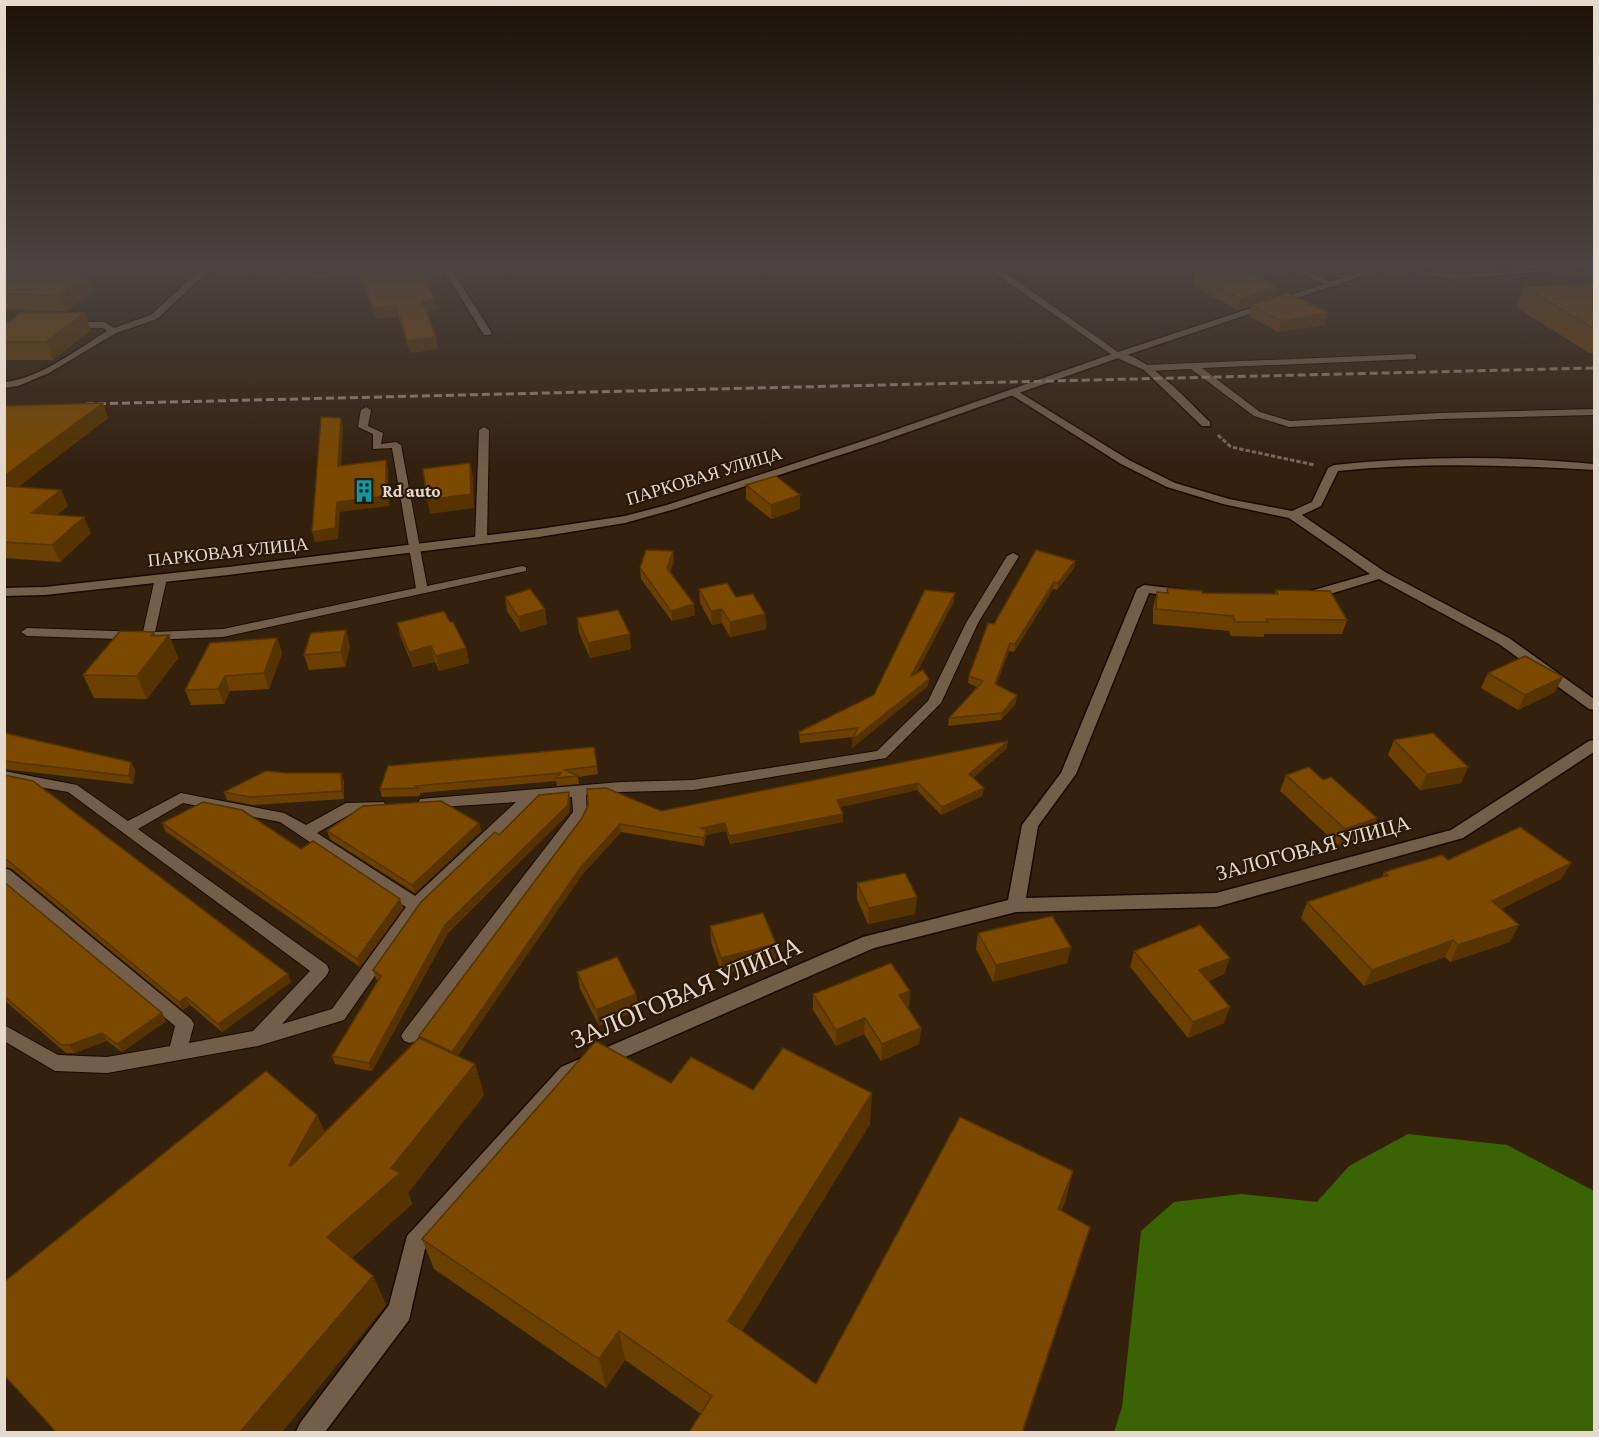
<svg xmlns="http://www.w3.org/2000/svg" width="1599" height="1437" viewBox="0 0 1599 1437" font-family="'Crimson Pro',serif">
  <rect width="100%" height="100%" fill="#33210e"/>
  <polygon fill="#3a6404" points="1408,1134 1507,1145 1594,1191 1594,1432 1114,1432 1122,1407 1141,1231 1174,1202 1241,1194 1317,1202 1349,1166"/>
  <g fill="none" stroke-linecap="round" stroke-linejoin="round">
    <g stroke="#1a0a00" stroke-width="2">
      <g id="service">
        <polygon points="996,270 1002,270 1122,355 1115,357 996,274"/>
        <polygon points="1413,354 1416,355 1416,359 1202,368 1260,412 1290,421 1440,413 1594,409 1594,415 1440,419 1289,427 1254,416 1191,369 1147,371 1143,368 1147,365"/>
        <polygon points="366,407 371,410 368,426 383,433 381,444 396,442 401,445 427,586 522,566 526,567 526,571 223,637 148,640 27,636 21,632 27,628 143,632 155,578 161,575 167,578 155,632 223,629 416,588 392,448 373,449 373,434 358,427 361,410"/>
        <polygon points="484,427 489,430 487,541 481,544 475,541 479,430"/>
        <path d="M1013,553l6,3 -41,67 -37,80 -55,55 -193,32 -72,2 -35,3 1,18 -2,4 -169,224 -6,2 -6,-2 -3,-5 3,-5 169,-219 -1,-15 -37,4 -113,108 -78,111 -86,26 -151,27 -52,-2 -51,-30v-16l54,30 49,2 63,-11 5,-20 -171,-143v-15l6,2 181,149 3,5 -5,19 64,-12 57,-60 -242,-179 -64,-11v-10l73,14 51,36 53,-28 103,20 22,12 40,-22 38,-1 2,4 -2,4 -30,2 -37,21 98,63 101,-94 -91,6 -5,-1 -2,-4 2,-4 201,-17 72,-2 184,-29 51,-50 38,-78 41,-67zM183,803l97,19 126,85 -74,102 -50,15 45,-49 2,-5 -2,-5 -189,-136z"/>
      </g>
    </g>
    <g stroke="#1a0a00" stroke-width="3">
      <g id="minor">
        <path d="M203,267h9l-55,52 -41,14 -67,40 -31,13 -14,2v-6c36,-3 73,-33 103,-51l-4,-3 -33,-1 -3,-1v-4h38l9,6 37,-13z"/>
        <polygon points="442,267 450,267 492,333 490,335 484,335"/>
        <polygon points="1286,267 1298,267 1338,285 1331,287"/>
        <path d="M1390,267c21,0 40,7 60,7 46,1 94,-7 141,-7l-142,12z"/>
        <path d="M1115,353c28,-3 75,50 95,69v4h-8l-58,-56 -29,-13z"/>
        <path d="M1014,389l115,71 46,23 54,16 63,12 20,-9 16,-34 6,-3c87,-9 174,-9 260,-1v6c-86,-5 -170,-8 -256,1l-17,35 -19,9 83,57 124,66 85,61v11l-5,-1 -90,-65 -120,-65 -62,19h-10l-2,-3 2,-3 63,-18 -81,-56 -66,-14 -56,-17 -46,-23 -111,-70v-4z"/>
        <polygon points="1144,585 1186,590 1193,594 1186,598 1149,593 1076,774 1038,826 1026,898 1216,893 1451,830 1589,741 1594,740 1594,752 1463,838 1216,907 1016,912 874,948 575,1079 425,1249 409,1320 325,1432 296,1432 300,1423 389,1305 407,1236 561,1067 863,937 1008,900 1022,825 1061,773 1137,589"/>
      </g>
    </g>
    <g stroke="#1a0a00" stroke-width="3">
      <polygon id="tertiary" points="1376,267 1389,267 1121,357 877,443 675,509 625,523 539,537 228,575 45,595 4,596 4,588 45,587 228,567 539,529 625,516 667,505 869,439 1115,353"/>
    </g>
    <polyline stroke="#786858" stroke-width="3" stroke-dasharray="4.5 2" stroke-linecap="butt" points="1218,435 1231,447 1315,465"/>
    <use href="#service" fill="#725e49" fill-rule="evenodd"/>
    <use href="#minor" fill="#725e49" fill-rule="evenodd"/>
    <use href="#tertiary" fill="#725e49" fill-rule="evenodd"/>
    <polyline stroke="#998a7c" stroke-width="3" stroke-dasharray="8 4" stroke-linecap="butt" points="86,404 1594,368"/>
  </g>
  <g fill="#6a3f00">
    <polygon points="4,267 106,267 90,279 95,290 65,311 4,310"/>
    <polygon points="281,267 415,267 437,310 426,312 438,349 410,353 398,316 377,319 361,282 350,283 348,274 285,283"/>
    <polygon points="934,267 1008,267 948,276"/>
    <polygon points="1194,274 1328,313 1324,325 1278,332 1249,316 1251,306 1238,310 1192,285"/>
    <polygon points="1594,284 1594,353 1589,353 1516,307 1524,286"/>
    <polygon points="84,313 91,330 53,360 4,360 4,325"/>
    <polygon points="103,403 108,418 18,487 68,506 57,515 91,533 60,562 4,558 4,406"/>
    <polygon points="746,485 800,509 771,519 746,499"/>
    <polygon points="674,561 670,572 695,615 672,621 641,579 640,568"/>
    <polygon points="1075,561 1074,568 1057,590 1053,589 1014,652 1009,651 996,685 1016,703 1001,720 948,726 949,718 977,687 968,683 969,676 994,624"/>
    <polygon points="1167,588 1202,593 1275,594 1276,590 1347,620 1342,634 1264,634 1264,637 1231,636 1229,631 1153,624 1153,607 1157,592 1166,593"/>
    <polygon points="699,589 736,597 765,614 766,629 730,637 722,623 712,625 700,603"/>
    <polygon points="505,597 547,624 521,632 507,611"/>
    <polygon points="954,601 916,674 928,686 852,748 854,737 800,743 799,732 874,695"/>
    <polygon points="577,618 631,649 590,658 579,633"/>
    <polygon points="450,622 466,648 469,663 439,671 435,662 413,667 401,638 397,623"/>
    <polygon points="169,635 178,658 147,699 94,698 83,675 156,636"/>
    <polygon points="277,638 282,653 269,689 230,691 224,704 191,705 185,690"/>
    <polygon points="350,645 345,667 309,670 304,655"/>
    <polygon points="1488,673 1555,692 1518,710 1481,688"/>
    <polygon points="4,733 131,762 135,770 133,784 4,769"/>
    <polygon points="1394,740 1468,767 1461,783 1420,790 1388,755"/>
    <polygon points="1008,741 1006,749 973,778 984,788 982,796 941,815 917,790 840,807 843,814 843,822 730,844 726,831 706,835 704,846 621,832 582,875 457,1056 475,1064 484,1095 408,1193 412,1204 352,1258 373,1276 386,1305 282,1432 56,1432 317,1115 325,1133 420,1038 419,1036 582,818 661,811"/>
    <polygon points="594,747 598,774 578,777 579,784 557,786 556,781 420,793 420,796 382,797 380,789"/>
    <polygon points="4,775 288,974 291,982 222,1032 190,1005 183,1010 11,868 4,867"/>
    <polygon points="1286,775 1371,834 1338,845 1280,791"/>
    <polygon points="344,781 344,799 253,805 227,800 224,792"/>
    <polygon points="570,799 569,813 448,933 372,1071 335,1064 332,1056 378,980 376,979 373,970 499,835"/>
    <polygon points="162,823 301,849 400,899 403,908 360,967 165,831"/>
    <polygon points="479,823 481,831 415,893 330,839 327,831"/>
    <polygon points="1448,860 1571,863 1561,879 1501,909 1510,942 1450,962 1445,957 1364,986 1301,918 1307,902 1382,877 1384,872"/>
    <polygon points="4,882 162,1013 166,1021 122,1052 107,1041 74,1053 66,1053 4,1000"/>
    <polygon points="857,883 915,914 868,924 857,899"/>
    <polygon points="710,926 776,960 722,974 711,942"/>
    <polygon points="978,933 1067,963 993,982 976,949"/>
    <polygon points="1134,951 1224,974 1208,981 1224,1023 1188,1038 1130,967"/>
    <polygon points="577,972 636,994 639,1010 599,1026 580,989"/>
    <polygon points="910,991 909,1007 907,1007 921,1028 919,1044 881,1061 864,1034 836,1046 813,1010 813,994"/>
    <polygon points="671,1083 753,1090 870,1124 742,1331 816,1384 1073,1171 1065,1202 1061,1211 1081,1257 1023,1432 689,1432 701,1414 625,1360 606,1388 434,1269 422,1239"/>
  </g>
  <g fill="#563300">
    <polygon points="78,267 106,267 90,279 95,290 65,311 59,295 69,274"/>
    <polygon points="317,267 347,267 358,271 361,282 350,283 348,274 285,283 282,272"/>
    <polygon points="948,267 1008,267 948,276"/>
    <polygon points="1277,287 1274,298 1238,310 1240,299"/>
    <polygon points="435,299 437,310 425,312 422,301"/>
    <polygon points="396,305 398,316 377,319 374,308"/>
    <polygon points="84,313 91,330 53,360 46,342"/>
    <polygon points="1328,313 1324,325 1278,332 1281,321"/>
    <polygon points="436,337 438,349 410,353 407,341"/>
    <polygon points="103,403 108,418 4,497 4,476"/>
    <polygon points="341,418 343,427 341,475 338,466"/>
    <polygon points="386,460 388,470 389,506 340,512 338,539 315,542 312,532 337,502"/>
    <polygon points="470,463 473,476 474,508 430,514 427,500"/>
    <polygon points="61,490 68,506 39,529 31,513"/>
    <polygon points="800,495 800,509 771,519 771,505"/>
    <polygon points="84,517 91,533 60,562 52,545"/>
    <polygon points="673,551 674,561 668,579 667,568"/>
    <polygon points="1075,561 1074,568 1057,590 1058,583"/>
    <polygon points="1054,582 1053,589 1014,652 1015,644"/>
    <polygon points="955,593 954,601 911,684 911,676"/>
    <polygon points="694,604 695,615 672,621 671,611"/>
    <polygon points="545,609 547,624 521,632 518,617"/>
    <polygon points="722,609 722,623 712,625 711,611"/>
    <polygon points="765,614 766,629 730,637 730,622"/>
    <polygon points="346,630 350,645 345,667 341,652"/>
    <polygon points="154,632 160,647 169,635 178,658 147,699 137,676 151,636"/>
    <polygon points="630,634 631,649 590,658 588,643"/>
    <polygon points="277,638 282,653 269,689 264,673"/>
    <polygon points="1010,643 1009,651 994,691 995,684"/>
    <polygon points="431,646 435,662 413,667 409,652"/>
    <polygon points="466,648 469,663 439,671 436,656"/>
    <polygon points="225,676 230,691 224,704 218,689"/>
    <polygon points="1563,677 1555,692 1518,710 1525,695"/>
    <polygon points="929,679 928,686 852,748 852,740"/>
    <polygon points="1017,695 1016,703 1001,720 1002,713"/>
    <polygon points="1008,741 1006,749 968,782 969,774"/>
    <polygon points="131,762 135,770 133,784 129,776"/>
    <polygon points="1468,767 1461,783 1420,790 1427,774"/>
    <polygon points="341,773 344,781 344,799 342,791"/>
    <polygon points="918,783 917,790 837,808 837,800"/>
    <polygon points="984,788 982,796 941,815 942,807"/>
    <polygon points="569,792 570,799 569,813 448,933 372,1071 369,1063 445,925"/>
    <polygon points="843,814 843,822 730,844 729,836"/>
    <polygon points="1377,818 1371,834 1338,845 1345,829"/>
    <polygon points="479,823 481,831 415,893 412,885"/>
    <polygon points="725,823 726,831 706,835 704,846 701,828"/>
    <polygon points="620,824 621,832 582,875 455,1060 452,1052 581,867"/>
    <polygon points="1571,863 1561,879 1484,917 1492,901"/>
    <polygon points="917,897 915,914 868,924 869,908"/>
    <polygon points="400,899 403,908 360,967 357,959"/>
    <polygon points="1519,925 1510,942 1450,962 1458,945"/>
    <polygon points="1453,940 1445,957 1364,986 1372,970"/>
    <polygon points="776,944 776,960 722,974 721,958"/>
    <polygon points="1071,947 1067,963 993,982 996,965"/>
    <polygon points="1230,958 1224,974 1193,987 1199,970"/>
    <polygon points="288,974 291,982 222,1032 218,1024"/>
    <polygon points="910,991 909,1007 897,1011 899,995"/>
    <polygon points="636,994 639,1010 599,1026 596,1010"/>
    <polygon points="186,997 190,1005 183,1010 179,1002"/>
    <polygon points="1230,1007 1224,1023 1188,1038 1193,1022"/>
    <polygon points="162,1013 166,1021 122,1052 117,1044"/>
    <polygon points="865,1018 864,1034 836,1046 836,1030"/>
    <polygon points="921,1028 919,1044 881,1061 882,1044"/>
    <polygon points="102,1033 107,1041 74,1053 69,1045"/>
    <polygon points="475,1064 484,1095 408,1193 412,1204 342,1267 327,1237 391,1168"/>
    <polygon points="872,1093 870,1124 730,1350 728,1321"/>
    <polygon points="317,1115 331,1146 304,1195 289,1165"/>
    <polygon points="1073,1171 1065,1202 1050,1239 1058,1209"/>
    <polygon points="1090,1227 1081,1257 1023,1432 1022,1432"/>
    <polygon points="373,1276 386,1305 282,1432 240,1432"/>
    <polygon points="619,1331 625,1360 606,1388 599,1359"/>
  </g>
  <g fill="#7b4900" stroke="#563300" stroke-width="1.5">
    <polygon points="4,267 78,267 69,274 89,274 59,295 4,294"/>
    <polygon points="281,267 317,267 282,272"/>
    <polygon points="347,267 415,267 418,273 422,273 435,299 422,301 436,337 407,341 396,305 374,308 358,271 348,272"/>
    <polygon points="1237,267 1238,267 1277,287 1240,299 1194,274"/>
    <polygon points="1594,284 1594,329 1524,286"/>
    <polygon points="1288,293 1328,313 1281,321 1252,305"/>
    <polygon points="22,312 84,313 46,342 4,342 4,325"/>
    <polygon points="103,403 4,476 4,406"/>
    <polygon points="321,417 341,418 338,466 386,460 386,496 337,502 335,528 312,532"/>
    <polygon points="470,463 471,494 427,500 423,469"/>
    <polygon points="776,476 800,495 771,505 746,485"/>
    <polygon points="4,486 61,490 31,513 84,517 52,545 4,542"/>
    <polygon points="646,550 673,551 667,568 694,604 671,611 640,568"/>
    <polygon points="1036,550 1075,561 1058,583 1054,582 1015,644 1010,643 995,684 1017,695 1002,713 949,718 983,681 969,676 988,623 994,624"/>
    <polygon points="727,583 736,597 753,594 765,614 730,622 722,609 711,611 699,589"/>
    <polygon points="1167,588 1202,591 1202,593 1278,594 1276,590 1330,591 1347,620 1266,619 1268,622 1235,622 1233,616 1156,609 1157,592 1168,593"/>
    <polygon points="530,589 545,609 518,617 505,597"/>
    <polygon points="925,590 955,593 911,676 923,670 929,679 852,740 858,728 800,735 799,732 874,695"/>
    <polygon points="618,610 630,634 588,643 577,618"/>
    <polygon points="444,611 450,622 453,622 466,648 436,656 431,646 409,652 397,623"/>
    <polygon points="346,630 341,652 304,655 311,633"/>
    <polygon points="120,631 154,632 151,636 169,635 137,676 83,675"/>
    <polygon points="277,638 264,673 225,676 218,689 185,690 210,643"/>
    <polygon points="1525,656 1563,677 1525,695 1488,673"/>
    <polygon points="4,733 131,762 129,776 4,761"/>
    <polygon points="1433,733 1468,767 1427,774 1394,740"/>
    <polygon points="1008,741 969,774 984,788 942,807 918,783 837,800 843,814 729,836 725,823 701,828 706,830 704,838 620,824 581,867 452,1052 419,1036 582,818 588,805 587,789 606,788 661,811"/>
    <polygon points="594,747 597,766 565,770 578,776 556,778 561,773 415,786 418,788 380,789 388,766"/>
    <polygon points="1309,767 1323,780 1331,777 1377,818 1345,829 1286,775"/>
    <polygon points="266,771 287,773 341,773 342,791 250,797 224,792"/>
    <polygon points="4,775 33,781 288,974 218,1024 186,997 179,1002 7,860 4,860"/>
    <polygon points="569,792 568,805 445,925 369,1063 332,1056 381,976 373,970 421,902 495,832 499,835 539,795"/>
    <polygon points="441,801 479,823 412,885 327,831 363,806"/>
    <polygon points="203,802 242,810 301,849 313,841 400,899 357,959 162,823"/>
    <polygon points="1520,827 1571,863 1492,901 1519,925 1458,945 1453,940 1372,970 1307,902 1388,875 1384,872 1442,855 1448,860"/>
    <polygon points="905,873 917,897 869,908 857,883"/>
    <polygon points="4,882 162,1013 117,1044 102,1033 69,1045 61,1045 4,996"/>
    <polygon points="763,913 776,944 721,958 710,926"/>
    <polygon points="1052,916 1071,947 996,965 978,933"/>
    <polygon points="1200,925 1230,958 1199,970 1230,1007 1193,1022 1134,951"/>
    <polygon points="617,957 636,994 596,1010 577,972"/>
    <polygon points="891,963 910,991 899,995 921,1028 882,1044 865,1018 836,1030 813,994"/>
    <polygon points="419,1038 475,1064 391,1168 400,1173 327,1237 373,1276 240,1432 56,1432 4,1375 4,1282 266,1071 317,1115 289,1165 291,1166"/>
    <polygon points="596,1041 671,1083 691,1057 753,1090 783,1048 872,1093 728,1321 816,1384 960,1117 1073,1171 1058,1209 1090,1227 1022,1432 689,1432 712,1396 619,1331 599,1359 422,1239"/>
  </g>
  <linearGradient id="sky" x2="0" y2="1"><stop stop-color="#1c1208"/><stop offset="0.57" stop-color="#4a4341"/><stop offset="1" stop-color="#4a4341" stop-opacity="0"/></linearGradient>
  <rect width="1599" height="468" fill="url(#sky)"/>
  <defs>
    <g id="building-bare" transform="scale(1.8)"><path d="M-4-6H4V6H1V3H-1V6H-4ZM-2.5-4.3h1.7v1.8h-1.7ZM.8-4.3h1.7v1.8H.8ZM-2.5-1h1.7V.8h-1.7ZM.8-1h1.7V.8H.8Z" fill="#0f9aa8" stroke="#291805" stroke-width="2.5" paint-order="stroke"/></g>
  </defs>
  <g fill-rule="evenodd">
    <use href="#building-bare" x="364" y="491"/>
  </g>
  <g text-anchor="middle" stroke-width="4.5" stroke-linejoin="round" paint-order="stroke">
    <g font-size="18" fill="#e5d9ce" stroke="#291805">
      <text transform="translate(704 476) rotate(-17)" y="6">ПАРКОВАЯ УЛИЦА</text>
      <text transform="translate(228 552) rotate(-6)" y="6">ПАРКОВАЯ УЛИЦА</text>
    </g>
    <g font-size="18" font-weight="bold" fill="#e5d9ce" stroke="#291805" text-anchor="start">
      <text x="382" y="497">Rd auto</text>
    </g>
    <g font-size="21" fill="#e5d9ce" stroke="#291805">
      <text transform="translate(1313 848) rotate(-15)" y="7">ЗАЛОГОВАЯ УЛИЦА</text>
    </g>
    <g font-size="26" fill="#e5d9ce" stroke="#291805">
      <text transform="translate(686 992) rotate(-23)" y="9">ЗАЛОГОВАЯ УЛИЦА</text>
    </g>
  </g>
  <rect width="1599" height="1437" fill="none" stroke="#e5d9ce" stroke-width="12"/>
</svg>
